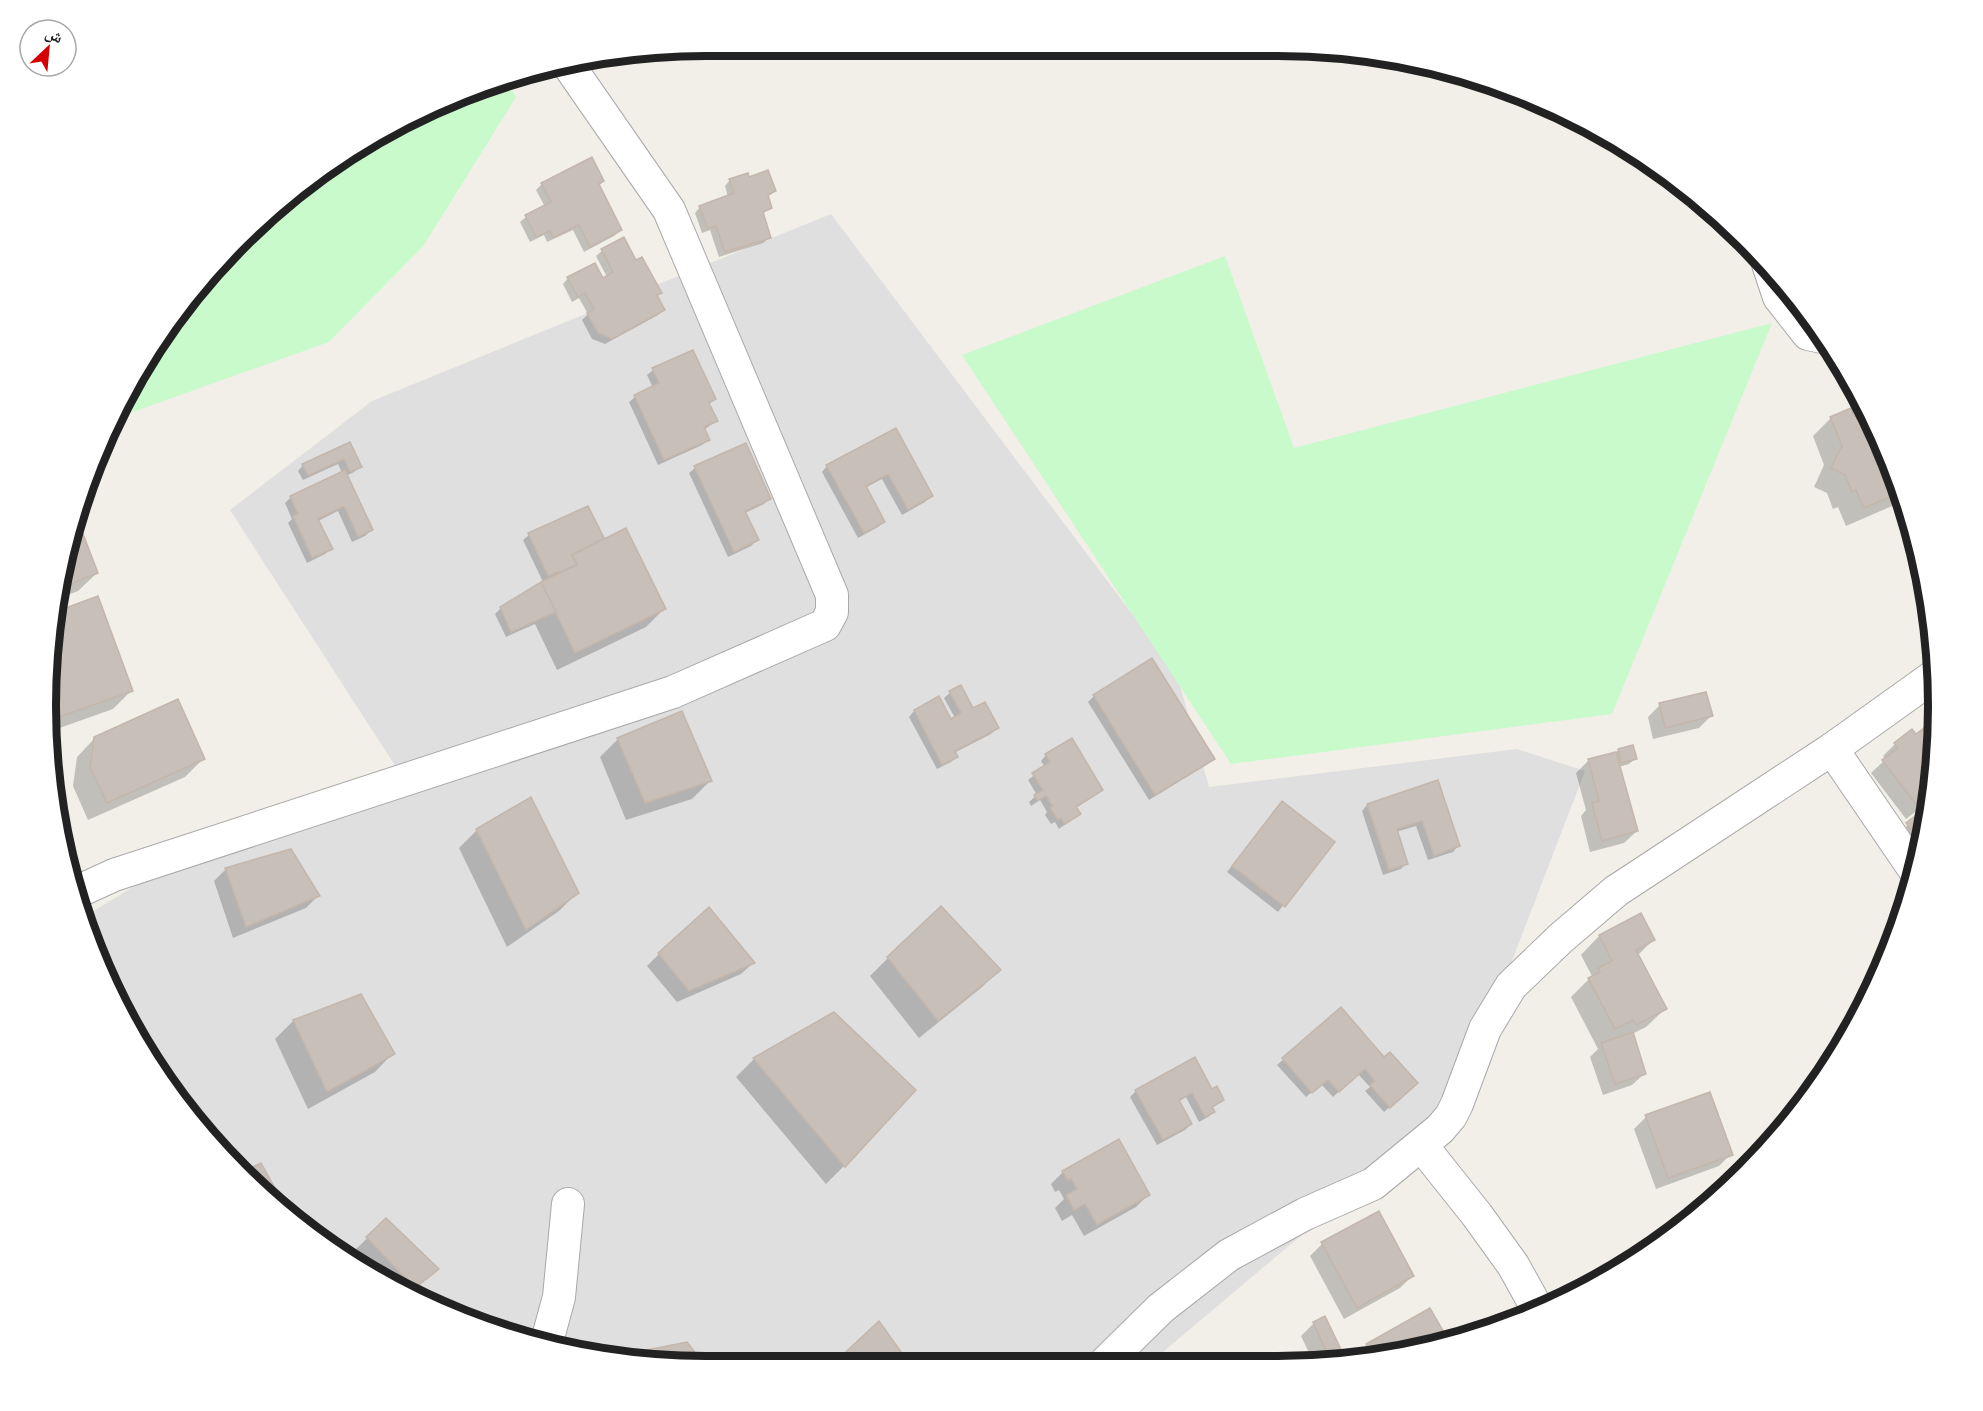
<svg xmlns="http://www.w3.org/2000/svg" width="1983" height="1411" viewBox="0 0 1983 1411" font-family="Overpass,'Noto Naskh Arabic',sans-serif">
  <rect width="100%" height="100%" fill="#f2efe9"/>
  <polygon fill="#e0dfdf" points="831,214 1176,672 1209,787 1517,749 1585,771 1457,1104 1151,1362 663,1365 535,1344 414,1298 304,1230 209,1141 134,1036 95,959 84,917 146,879 405,781 230,510 372,401"/>
  <g fill="#c8facc">
    <polygon points="504,78 516,97 424,245 329,342 110,420 209,270 339,156 452,95"/>
    <polygon points="1225,256 1294,448 1772,323 1612,714 1231,764 962,355"/>
  </g>
  <g fill="#0003">
    <polygon points="748,179 774,191 768,197 771,208 762,214 769,238 763,243 719,257 710,230 702,233 695,213 700,207 728,197 725,186 730,180"/>
    <polygon points="602,181 598,186 620,230 614,236 584,252 573,230 547,242 544,235 530,242 520,222 526,217 545,207 536,190 542,184"/>
    <polygon points="623,239 635,262 660,292 656,296 663,309 658,315 605,344 592,339 582,320 588,314 579,298 572,302 563,284 568,278 603,280 607,277 596,256 602,251"/>
    <polygon points="653,370 714,399 708,404 716,421 704,430 708,440 702,445 658,465 629,402 635,397 653,388 647,375"/>
    <polygon points="1866,412 1904,498 1899,503 1846,526 1838,507 1833,509 1827,493 1814,487 1824,465 1813,436 1831,418 1853,418"/>
    <polygon points="895,430 931,496 925,502 902,515 882,479 865,488 884,522 878,527 858,538 822,472 827,466"/>
    <polygon points="350,444 360,466 354,472 346,476 371,530 365,536 352,542 338,511 318,521 331,548 325,554 307,563 288,523 292,519 285,503 291,497 342,473 338,464 303,480 298,471 303,465"/>
    <polygon points="745,445 770,498 764,504 745,513 757,540 751,546 728,557 689,473 695,468"/>
    <polygon points="75,516 97,573 78,591 55,600"/>
    <polygon points="529,535 602,538 596,544 664,609 646,627 557,670 535,624 506,637 495,614 501,608 543,582 523,540"/>
    <polygon points="98,598 131,691 113,709 51,731 52,615"/>
    <polygon points="950,693 997,728 991,734 954,753 956,757 951,762 937,769 909,717 914,711 938,698 950,721 955,718 944,698"/>
    <polygon points="1094,696 1213,758 1208,764 1149,800 1088,702"/>
    <polygon points="1660,705 1711,716 1699,728 1653,739 1648,717"/>
    <polygon points="95,738 203,759 185,777 88,820 73,786 77,757"/>
    <polygon points="618,739 710,781 692,799 626,820 600,757"/>
    <polygon points="1895,744 1937,749 1928,802 1906,819 1871,773 1886,759 1883,756"/>
    <polygon points="1619,750 1635,759 1629,764 1619,767 1637,831 1624,843 1590,852 1581,816 1586,810 1576,773 1589,760 1615,753"/>
    <polygon points="1046,755 1101,790 1075,808 1079,814 1059,829 1055,822 1051,824 1045,815 1047,812 1040,800 1031,806 1029,802 1037,795 1028,780 1045,767 1041,761"/>
    <polygon points="1437,782 1458,846 1453,852 1428,860 1416,826 1396,832 1406,863 1401,869 1383,875 1362,811 1367,805"/>
    <polygon points="1276,809 1333,842 1278,912 1227,872"/>
    <polygon points="1927,809 1917,866 1895,836"/>
    <polygon points="477,830 577,893 559,911 507,947 459,848"/>
    <polygon points="226,869 318,896 306,908 233,938 214,881"/>
    <polygon points="1640,915 1653,940 1637,956 1665,1009 1646,1027 1632,1034 1645,1073 1632,1085 1603,1095 1590,1057 1598,1049 1571,997 1592,976 1581,955 1599,936"/>
    <polygon points="659,954 753,963 741,974 677,1002 647,966"/>
    <polygon points="888,958 999,970 981,988 919,1038 870,976"/>
    <polygon points="360,996 393,1053 375,1072 308,1109 275,1039 293,1021"/>
    <polygon points="1340,1009 1410,1089 1384,1112 1365,1091 1370,1087 1358,1074 1333,1097 1321,1084 1306,1097 1277,1065"/>
    <polygon points="754,1059 844,1166 826,1184 736,1077"/>
    <polygon points="1136,1091 1212,1091 1223,1099 1211,1108 1213,1112 1208,1117 1199,1122 1186,1097 1178,1102 1191,1124 1185,1130 1157,1145 1130,1097"/>
    <polygon points="1646,1117 1731,1154 1719,1166 1656,1189 1634,1129"/>
    <polygon points="1063,1172 1148,1195 1136,1207 1084,1236 1072,1215 1062,1221 1055,1208 1064,1199 1059,1190 1055,1192 1051,1184"/>
    <polygon points="386,1220 436,1269 408,1295 383,1279 355,1250"/>
    <polygon points="1322,1244 1412,1276 1400,1288 1344,1319 1310,1256"/>
    <polygon points="1430,1310 1448,1343 1364,1360 1352,1360 1367,1345"/>
    <polygon points="1325,1318 1345,1360 1308,1361 1312,1359 1301,1336 1314,1323"/>
    <polygon points="687,1344 702,1364 663,1365 631,1359 636,1354"/>
  </g>
  <g fill="#c7bfb8" stroke="#c4b6ab" stroke-width="1.5">
    <polygon points="592,157 604,181 599,184 622,230 590,247 579,225 553,238 550,231 536,237 525,215 551,202 541,183"/>
    <polygon points="768,170 776,191 768,195 772,208 763,212 771,238 725,252 716,226 708,229 699,206 734,193 729,179 748,173 749,177"/>
    <polygon points="624,237 636,260 642,257 662,293 657,295 665,310 612,339 598,333 587,313 594,309 585,293 578,297 567,277 595,263 603,278 613,272 601,249"/>
    <polygon points="693,350 716,399 709,403 718,421 704,427 710,440 664,460 634,395 659,383 652,368"/>
    <polygon points="1851,408 1854,416 1865,410 1902,492 1864,508 1856,490 1852,492 1845,475 1831,468 1842,446 1830,417"/>
    <polygon points="896,428 933,496 908,510 888,474 866,486 885,522 864,533 826,465"/>
    <polygon points="350,442 362,467 350,472 344,459 308,476 302,464"/>
    <polygon points="746,443 771,499 745,511 759,540 734,552 694,466"/>
    <polygon points="345,470 373,530 358,537 344,506 318,519 333,549 312,558 293,516 298,514 290,496"/>
    <polygon points="588,506 604,538 572,555 577,565 548,576 528,533"/>
    <polygon points="75,513 98,573 58,589"/>
    <polygon points="626,528 666,609 575,653 541,582 577,565 572,555"/>
    <polygon points="541,582 556,612 511,632 500,607"/>
    <polygon points="98,596 133,691 59,717 51,694 52,613"/>
    <polygon points="1152,658 1215,759 1155,795 1093,695"/>
    <polygon points="961,685 973,708 985,702 999,728 955,751 958,757 942,765 914,710 939,696 951,719 961,713 949,691"/>
    <polygon points="1706,692 1713,716 1665,728 1659,703"/>
    <polygon points="178,699 205,759 107,803 90,767 94,737"/>
    <polygon points="682,711 712,781 645,803 617,738"/>
    <polygon points="1929,724 1936,734 1937,749 1928,801 1919,808 1882,760 1898,748 1894,743 1912,729 1916,734"/>
    <polygon points="1072,738 1103,790 1076,807 1081,814 1065,824 1061,818 1058,820 1050,808 1053,806 1046,796 1037,801 1034,795 1043,790 1032,773 1050,762 1045,754"/>
    <polygon points="1633,745 1637,759 1621,763 1618,749"/>
    <polygon points="1616,752 1638,831 1602,841 1592,803 1599,801 1588,759"/>
    <polygon points="1438,780 1460,846 1434,856 1422,821 1397,829 1408,864 1389,870 1367,804"/>
    <polygon points="531,797 579,893 526,930 476,829"/>
    <polygon points="1282,801 1335,842 1285,907 1232,866"/>
    <polygon points="1927,807 1921,843 1906,823"/>
    <polygon points="291,849 320,896 246,927 225,868"/>
    <polygon points="941,906 1001,970 938,1021 887,957"/>
    <polygon points="709,907 755,963 689,991 658,953"/>
    <polygon points="1641,913 1655,940 1636,950 1667,1009 1636,1025 1633,1020 1615,1029 1588,978 1600,972 1598,968 1612,961 1599,935"/>
    <polygon points="361,994 395,1054 327,1092 293,1020"/>
    <polygon points="1341,1007 1384,1057 1390,1052 1418,1083 1390,1108 1370,1085 1375,1081 1365,1069 1339,1092 1328,1080 1312,1093 1282,1058"/>
    <polygon points="834,1012 916,1090 845,1167 753,1058"/>
    <polygon points="1633,1032 1646,1074 1615,1084 1601,1043"/>
    <polygon points="1195,1057 1212,1089 1217,1086 1224,1100 1212,1107 1215,1112 1205,1117 1192,1093 1179,1100 1192,1124 1163,1140 1135,1090"/>
    <polygon points="1710,1092 1733,1155 1668,1178 1645,1115"/>
    <polygon points="1119,1139 1150,1195 1097,1225 1085,1204 1074,1210 1066,1195 1077,1189 1071,1179 1068,1181 1062,1171"/>
    <polygon points="261,1163 293,1220 242,1172"/>
    <polygon points="1379,1211 1414,1276 1357,1308 1321,1242"/>
    <polygon points="386,1218 439,1269 415,1288 366,1237"/>
    <polygon points="1430,1308 1450,1343 1374,1358 1366,1344"/>
    <polygon points="1325,1316 1346,1360 1305,1361 1326,1351 1313,1322"/>
    <polygon points="879,1321 909,1363 833,1364"/>
    <polygon points="687,1342 704,1364 663,1365 639,1361 636,1352"/>
  </g>
  <g fill="none" stroke-linecap="round" stroke-linejoin="round">
    <g stroke="#a9a9a9" stroke-width="34">
      <g id="street">
        <polyline points="1768,264 1779,297 1808,334 1822,337"/>
        <polyline points="1832,749 1916,872"/>
        <polyline points="77,892 114,875 673,692 825,625 832,612 832,595 669,210 567,63"/>
        <polyline points="1422,1146 1477,1215 1513,1265 1538,1310"/>
        <polyline points="546,1345 559,1297 568,1204"/>
        <polyline points="1106,1362 1161,1308 1229,1255 1305,1214 1373,1184 1440,1129 1451,1116 1457,1104 1485,1029 1511,986 1561,938 1616,891 1832,749 1934,676"/>
      </g>
    </g>
    <use href="#street" stroke="#fff" stroke-width="32"/>
  </g>
  <path d="M0 0H1983V1411H0ZM706 56H1278A650 650 0 0 1 1928 706V706A650 650 0 0 1 1278 1356H706A650 650 0 0 1 56 706V706A650 650 0 0 1 706 56Z" fill="#fff" fill-rule="evenodd"/>
  <path fill="none" stroke="#222" stroke-width="8" d="M706 56H1278A650 650 0 0 1 1928 706V706A650 650 0 0 1 1278 1356H706A650 650 0 0 1 56 706V706A650 650 0 0 1 706 56Z"/>
  <g transform="translate(48 48) rotate(26)"><circle r="28" fill="#ffffff" stroke="#a7a7a7" stroke-width="1.5"/>
  <path d="M0-4.5L10 22L0 15L-10 22Z" fill="#d40000"/>
  <text y="-9" font-size="16" font-weight="bold" text-anchor="middle" fill="#222222">ش</text>
  </g>
</svg>
